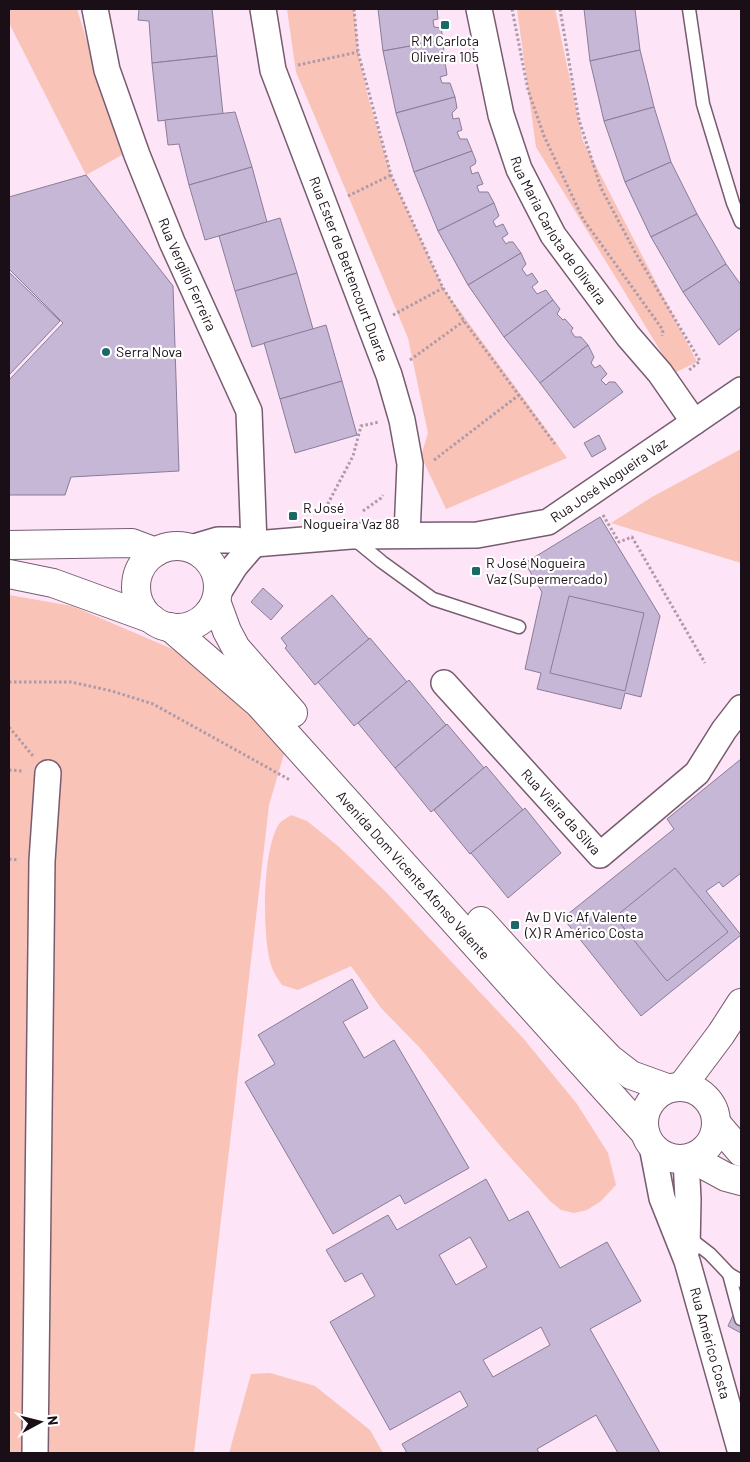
<svg xmlns="http://www.w3.org/2000/svg" width="750" height="1462" viewBox="0 0 750 1462" font-family="Barlow,sans-serif">
  <rect width="100%" height="100%" fill="#fde4f6"/>
  <g fill="#f9c3b7">
    <polygon points="9,9 77,9 122,155 86,175 9,23"/>
    <polygon points="287,9 354,9 358,52 368,97 391,175 443,288 567,458 446,509 421,456 428,433 408,338 296,72"/>
    <polygon points="517,9 555,9 583,141 697,362 674,373 536,147"/>
    <polygon points="741,449 741,563 611,523 652,497"/>
    <polygon points="9,595 72,606 184,654 262,723 286,747 269,805 194,1453 9,1453"/>
    <path d="M291,815l16,6 31,25 47,45 138,147 54,66 31,49 8,32 -15,16 -14,9 -13,3 -13,-3 -11,-9 -48,-53 -82,-100 -39,-40 -30,-42 -53,24 -16,-5c-4,-6 -9,-13 -11,-20 -9,-29 -9,-115 8,-141 2,-3 8,-6 12,-9z"/>
    <polygon points="270,1373 315,1386 370,1430 383,1453 229,1453 251,1374"/>
  </g>
  <g fill="#c6b7d6" stroke="#8a7c98" fill-rule="evenodd">
    <polygon points="139,9 212,9 217,56 152,63 149,21 138,20"/>
    <polygon points="378,9 437,9 438,19 433,20 434,27 441,28 443,40 383,51"/>
    <polygon points="584,9 635,9 640,50 590,61"/>
    <polygon points="443,40 444,54 439,56 440,63 445,62 447,75 440,77 442,83 450,83 455,97 396,113 383,51"/>
    <polygon points="640,50 654,107 604,121 590,61"/>
    <polygon points="217,56 223,114 158,121 152,63"/>
    <polygon points="455,97 457,108 452,113 453,119 459,118 462,130 457,132 460,139 467,139 472,151 414,172 396,113"/>
    <polygon points="654,107 671,162 625,182 604,121"/>
    <polygon points="235,112 252,167 189,185 179,144 168,145 165,120"/>
    <polygon points="472,151 476,161 475,164 470,167 472,174 478,172 483,184 477,186 479,192 488,192 494,203 438,231 414,172"/>
    <polygon points="671,162 697,214 651,237 625,182"/>
    <polygon points="252,167 267,222 205,240 189,185"/>
    <polygon points="86,175 173,286 179,471 71,477 65,495 9,495 9,380 63,323 9,269 9,197"/>
    <polygon points="494,203 499,216 493,221 496,227 503,224 508,234 502,238 506,244 509,242 513,242 521,253 468,285 438,231"/>
    <polygon points="697,214 726,264 683,292 651,237"/>
    <polygon points="280,218 297,273 235,291 219,236"/>
    <polygon points="521,253 526,264 522,269 527,276 532,273 538,282 532,287 537,294 546,290 553,300 504,337 468,285"/>
    <polygon points="726,264 741,285 741,328 719,345 683,292"/>
    <polygon points="9,272 60,321 9,375"/>
    <polygon points="297,273 313,329 252,347 235,291"/>
    <polygon points="553,300 560,309 557,314 563,320 565,319 573,328 571,331 575,337 581,337 588,345 540,383 504,337"/>
    <polygon points="326,325 342,381 280,399 264,343"/>
    <polygon points="588,345 594,357 591,363 595,368 600,365 607,374 601,380 606,385 609,382 615,382 623,392 574,428 540,383"/>
    <polygon points="342,381 357,435 295,453 280,399"/>
    <polygon points="599,435 606,449 592,457 584,443"/>
    <polygon points="600,517 660,616 641,697 625,693 621,709 537,689 541,673 525,669 542,592 525,563"/>
    <polygon points="263,588 283,606 271,620 251,602"/>
    <polygon points="332,595 369,639 315,685 285,648 287,646 281,638"/>
    <polygon points="569,596 644,613 625,691 550,673"/>
    <polygon points="370,638 407,682 354,726 318,682"/>
    <polygon points="409,680 446,725 395,768 358,723"/>
    <polygon points="447,724 484,768 431,812 395,768"/>
    <polygon points="741,759 741,873 723,887 719,882 706,891 741,935 641,1016 563,918 674,829 667,819"/>
    <polygon points="486,766 523,810 470,854 434,810"/>
    <polygon points="525,808 561,853 508,898 471,853"/>
    <polygon points="675,868 728,932 667,981 615,917"/>
    <polygon points="352,979 368,1008 343,1022 364,1058 394,1040 469,1168 405,1204 400,1195 333,1234 245,1082 275,1064 258,1035"/>
    <path d="M486,1179l23,42 19,-10 32,57 47,-26 34,59 -51,28 70,124h-42l-22,-38 -59,34 2,4h-132l-5,-9 66,-38 -8,-15 -70,39 -60,-108 45,-26 -13,-23 -17,9 -19,-32 62,-35 9,15zM470,1237l17,30 -31,18 -17,-30zM541,1327l9,18 -57,32 -10,-17z"/>
    <polygon points="741,1298 741,1333 728,1326"/>
  </g>
  <g fill="none" stroke-linecap="round" stroke-linejoin="round">
    <g stroke="#775c70" stroke-width="15">
      <g id="lane">
        <polyline points="689,9 703,104 733,203 741,222"/>
        <polyline points="354,539 382,562 433,599 519,627"/>
        <polyline points="688,1237 710,1254 729,1274 741,1281"/>
        <polyline points="729,1274 741,1319"/>
      </g>
    </g>
    <g stroke="#775c70" stroke-width="28">
      <g id="street">
        <path id="s1" d="M95,9l12,61 30,85 35,87 77,169 5,133"/>
        <path id="s2" d="M263,9l10,61 116,305 13,45 8,44 -3,71"/>
        <path id="s3" d="M479,9l22,106 18,54 34,66 75,101 32,37 34,49"/>
        <path id="s4" d="M191,548l27,-8h18l18,4 97,-8 126,-1 71,-13 193,-132"/>
        <polyline points="218,593 235,566 254,544"/>
        <path id="s5" d="M444,683l156,172 97,-82 27,-43 17,-22"/>
        <path id="s6" d="M652,1146l10,52 25,63 54,192"/>
        <polyline points="686,1159 688,1199 687,1249"/>
        <polyline points="35,1453 42,861 48,773"/>
      </g>
    </g>
    <g stroke="#775c70" stroke-width="30">
      <g id="secondary">
        <polyline points="9,545 132,543 156,552"/>
        <circle cx="177" cy="587" r="41"/>
        <polyline points="9,574 53,583 152,619"/>
        <polyline points="216,601 227,631 236,648 293,713"/>
        <path id="s7" d="M170,627l89,77 386,429"/>
        <polyline points="481,921 539,985 609,1058 631,1075 667,1088"/>
        <polyline points="682,1086 721,1034 741,1003"/>
        <circle cx="680" cy="1123" r="36"/>
        <polyline points="717,1124 741,1152"/>
        <polyline points="691,1158 726,1177 741,1181"/>
      </g>
    </g>
    <g stroke="#ae9aa8" stroke-width="3" stroke-dasharray="2.5 2.5" stroke-linecap="butt">
      <polyline points="354,9 358,52 391,175 443,288 464,321 555,444"/>
      <polyline points="512,9 528,90 544,136 583,219 663,330 662,336"/>
      <polyline points="560,9 579,120 601,188 635,252 700,361 688,371"/>
      <polyline points="298,65 358,52"/>
      <polyline points="348,196 391,175"/>
      <polyline points="393,315 443,288"/>
      <polyline points="410,360 464,321"/>
      <polyline points="434,460 519,395"/>
      <polyline points="363,511 381,498 383,495"/>
      <polyline points="323,513 353,456 361,426 379,422"/>
      <polyline points="603,515 619,542 632,537 705,663"/>
      <polyline points="9,682 71,682 112,691 153,704 290,780"/>
      <polyline points="9,727 33,756"/>
      <polyline points="9,770 23,771"/>
      <polyline points="9,859 19,860"/>
    </g>
    <use href="#lane" stroke="#fff" stroke-width="12"/>
    <use href="#street" stroke="#fff" stroke-width="25"/>
    <use href="#secondary" stroke="#fff" stroke-width="28"/>
  </g>
  <g fill="#1a6867" stroke="#fff" stroke-width="2">
    <rect x="440" y="20" width="10" height="10" rx="2.5"/>
    <circle cx="106" cy="352" r="5"/>
    <rect x="288" y="511" width="10" height="10" rx="2.5"/>
    <rect x="471" y="566" width="10" height="10" rx="2.5"/>
    <rect x="510" y="920" width="10" height="10" rx="2.5"/>
  </g>
  <g text-anchor="middle" stroke-width="4.5" stroke-linejoin="round" paint-order="stroke">
    <g font-size="14" fill="#1a0f17" stroke="#fff" text-anchor="start">
      <text x="445" y="46" text-anchor="middle">R M Carlota<tspan x="445" dy="16">Oliveira 105</tspan></text>
      <text x="116" y="357">Serra Nova</text>
      <text x="303" y="513">R José<tspan x="303" dy="16">Nogueira Vaz 88</tspan></text>
      <text x="486" y="568">R José Nogueira<tspan x="486" dy="16">Vaz (Supermercado)</tspan></text>
      <text x="525" y="922">Av D Vic Af Valente<tspan x="525" dy="16">(X) R Américo Costa</tspan></text>
    </g>
    <g font-size="14" fill="#1a0f17" stroke="#fff">
      <text dy="5" stroke="none"><textPath href="#s3" startOffset="238">Rua Maria Carlota de Oliveira</textPath></text>
      <text dy="5" stroke="none"><textPath href="#s2" startOffset="275">Rua Ester de Bettencourt Duarte</textPath></text>
      <text dy="5" stroke="none"><textPath href="#s1" startOffset="282">Rua Vergílio Ferreira</textPath></text>
      <text dy="5" stroke="none"><textPath href="#s4" startOffset="434">Rua José Nogueira Vaz</textPath></text>
      <text dy="5" stroke="none"><textPath href="#s5" startOffset="174">Rua Vieira da Silva</textPath></text>
      <text dy="5" stroke="none"><textPath href="#s7" startOffset="348">Avenida Dom Vicente Afonso Valente</textPath></text>
      <text dy="5" stroke="none"><textPath href="#s6" startOffset="206">Rua Américo Costa</textPath></text>
    </g>
  </g>
  <rect width="750" height="1462" fill="none" stroke="#1a0f17" stroke-width="20"/>
  <g transform="translate(40 1422) rotate(83)" stroke="#ffffff" stroke-width="4" paint-order="stroke">
  <path d="M0-4L9 19L0 12L-9 19Z" fill="#1a0f17"/>
  <text y="-8" font-size="14" font-weight="bold" text-anchor="middle" fill="#1a0f17">N</text>
  </g>
</svg>
